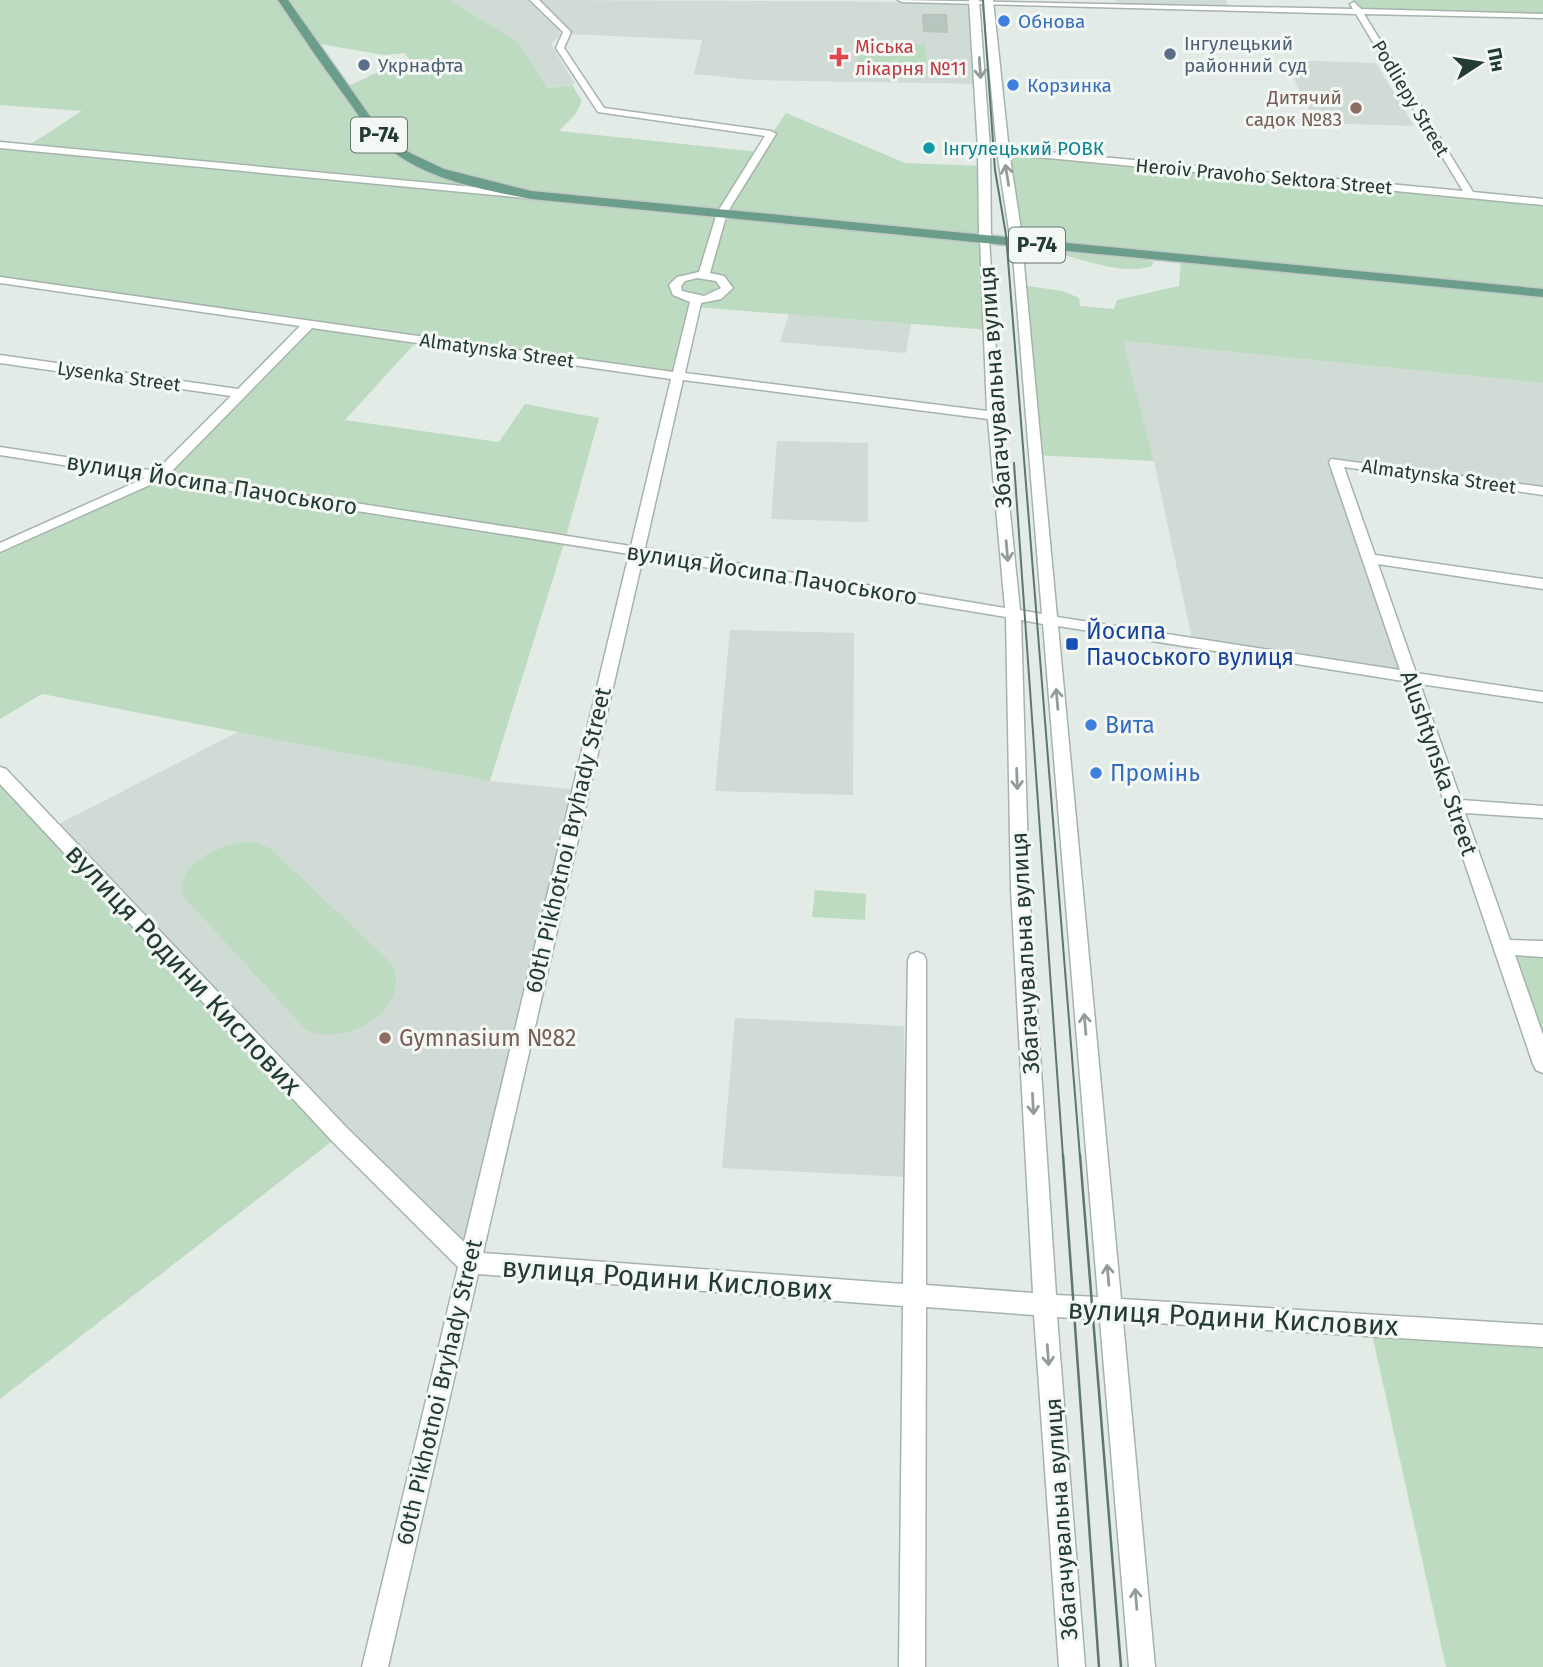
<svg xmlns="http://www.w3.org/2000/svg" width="1543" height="1667" viewBox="0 0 1543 1667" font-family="'Fira Sans',sans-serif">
  <rect width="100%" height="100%" fill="#e3ebe6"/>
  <g fill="#d1dbd5">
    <polygon points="450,0 530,0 559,30 560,35 551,44 575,84 547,88 518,42"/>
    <polygon points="534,0 974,2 981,84 754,80 694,74 702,40 567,34"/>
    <polygon points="1116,0 1226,0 1229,8 1118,5"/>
    <polygon points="1285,60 1376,63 1414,126 1315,123"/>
    <polygon points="789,314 911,324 906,353 780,342"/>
    <polygon points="1122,341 1543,383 1543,486 1341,459 1336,462 1408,675 1193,644 1154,461"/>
    <polygon points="777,441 868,443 868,522 771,519"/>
    <polygon points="730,630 854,633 853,795 715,791"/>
    <polygon points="238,732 490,781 579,790 469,1263 51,828"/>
    <polygon points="735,1018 904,1026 906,1177 722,1168"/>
  </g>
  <g fill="#bddbc1" fill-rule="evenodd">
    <path d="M0,0h450l68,42 29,46 25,-3 10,16 -7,14 -16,16 200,21 27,-39 119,50 79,3 5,164 -294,-23 -17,69 -259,-37 -74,81 154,22 26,-38 74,14 -34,122 -75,241 -448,-87 -42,25v-171l158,-71 152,-154 -310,-43v-135l26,2 56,-36 -82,-6zM314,43l70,12 21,-2 5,8 -19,5 -47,22z"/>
    <polygon points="1352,0 1543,0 1543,16 1359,12"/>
    <polygon points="857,43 925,44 927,63 857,62"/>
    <polygon points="1003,151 1543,202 1543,383 1123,341 1154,461 1034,455 1020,285 1063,291 1079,298 1080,306 1114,309 1117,300 1179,286 1181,259 1017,243"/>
    <path d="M1063,252l80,7 11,3 -2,4c-27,9 -61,-4 -88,-11z"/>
    <polygon points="0,773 340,1135 0,1399"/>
    <path d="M243,842l15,1 13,6 121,115c21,47 -48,84 -86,66l-122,-133c-12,-32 34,-51 59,-55z"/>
    <polygon points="815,890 866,894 865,920 812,917"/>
    <polygon points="1501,947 1543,949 1543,1064"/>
    <polygon points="1370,1325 1543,1336 1543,1667 1446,1667"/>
  </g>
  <polygon fill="#b8c6bf" stroke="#b5c5bc" stroke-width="2" points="923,15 946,15 947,32 924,31"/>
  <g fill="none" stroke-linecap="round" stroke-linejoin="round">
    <g stroke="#a6b3ac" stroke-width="3">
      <g id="minor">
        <path d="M530,0h9l32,32 -7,16 40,60 167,23 5,3 -49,79 -17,60 14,3 9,12 -12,11 -20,4 -16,70 302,38 -7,-172 9,-2 11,179 20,194 22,4 -30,-371 5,-3 5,3 35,374 343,53 -71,-208 2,-3 212,28v8l-199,-28 31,88 168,24v10l-165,-25 38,109 127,19v10l-123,-18 41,116 82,6v12l-78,-5 45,127 33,1v16l-28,-2 28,80v38l-7,-3 -3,-6 -130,-383 -345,-55 63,673 422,26v22l-420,-26 32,346h-26l-29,-347 -43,-3 28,350h-26l-25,-352 -108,-8 -1,360h-26l4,-361 -425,-32 -90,393h-26l96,-400 -125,-125 -333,-358v-17l6,2 341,359 117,114 165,-688 -468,-74 -161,72v-9l145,-65 -145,-23v-8l156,24 75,-75 -231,-33v-8l238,34 62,-63 -300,-43v-6l673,95 17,-70 -17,-7 -4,-10 8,-8 22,-5 18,-59 48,-77 -167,-24 -42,-64 7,-16zM697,278l19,3 5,7 -17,8 -22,-5 -1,-5 4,-5zM312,328l359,51 -40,167 -462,-72zM683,380l305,39 17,189 -360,-60zM643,557l363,60 5,272 22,404 -107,-8v-325l-2,-5 -7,-3 -7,3 -2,5 -5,324 -420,-31zM1021,620l22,4 55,673 -42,-2 -27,-406z"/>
        <polygon points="898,0 1353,9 1350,4 1354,2 1361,9 1543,14 1543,18 1364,14 1473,192 1543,199 1543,205 984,152 979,149 984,146 1463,191 1356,14 902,2"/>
        <polygon points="0,142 526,192 531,195 526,198 0,148"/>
      </g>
    </g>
    <g stroke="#a2b6ad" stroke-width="3">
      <g id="secondary">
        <polygon points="969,0 979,0 990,149 991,239 985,243 979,239 978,149"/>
        <polygon points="983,0 993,0 1009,151 1023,243 1017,247 1011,243 997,151"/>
      </g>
    </g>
    <g stroke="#c2c8c6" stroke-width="3">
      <path id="primary" d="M278,0h10l84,119 18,20 20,14 34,16 87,22 1012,98v8l-1012,-98c-51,-10 -109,-20 -149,-56 -12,-10 -21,-24 -30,-37 -26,-35 -50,-70 -74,-106z"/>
    </g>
    <use href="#minor" fill="#fff" fill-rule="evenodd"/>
    <use href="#secondary" fill="#fff" fill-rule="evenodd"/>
    <use href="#primary" fill="#6a9e8a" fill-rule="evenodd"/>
    <g stroke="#5e776d" stroke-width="2">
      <polyline points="983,0 995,170 1006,235 1080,1157"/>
      <polyline points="1014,463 1063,1157"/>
    </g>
    <g stroke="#5e776d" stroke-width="2.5">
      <polyline points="1063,1155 1099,1667"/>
      <polyline points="1080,1155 1121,1667"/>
    </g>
  </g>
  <defs><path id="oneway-shaft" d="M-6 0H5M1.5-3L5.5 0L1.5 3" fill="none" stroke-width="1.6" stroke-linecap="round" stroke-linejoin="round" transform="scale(1.75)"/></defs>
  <g stroke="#929d98">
    <use href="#oneway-shaft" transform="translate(980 68) rotate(86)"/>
    <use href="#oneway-shaft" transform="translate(1007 175) rotate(-99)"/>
    <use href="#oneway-shaft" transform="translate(1007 551) rotate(85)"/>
    <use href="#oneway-shaft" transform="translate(1057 699) rotate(-95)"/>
    <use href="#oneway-shaft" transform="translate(1017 779) rotate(88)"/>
    <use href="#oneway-shaft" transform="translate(1085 1024) rotate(-95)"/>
    <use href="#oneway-shaft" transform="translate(1033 1104) rotate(87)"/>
    <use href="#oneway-shaft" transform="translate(1108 1275) rotate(-95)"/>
    <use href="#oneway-shaft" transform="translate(1048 1355) rotate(86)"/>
    <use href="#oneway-shaft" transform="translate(1136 1599) rotate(-95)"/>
  </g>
  <g fill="#3f7fe0" stroke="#f3f8f5" stroke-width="2.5">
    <circle cx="1004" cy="21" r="7"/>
    <circle cx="1013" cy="85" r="7"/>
    <circle cx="1091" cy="725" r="7"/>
    <circle cx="1096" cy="773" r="7"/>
  </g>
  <g fill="#5c6f8a" stroke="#f3f8f5" stroke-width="2.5">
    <circle cx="1170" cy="54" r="7"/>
    <circle cx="364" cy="65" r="7"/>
  </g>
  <path fill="#e0444e" stroke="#f3f8f5" stroke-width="2.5" d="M835.5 46.5h7v7h7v7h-7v7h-7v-7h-7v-7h7z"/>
  <g fill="#8d6e63" stroke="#f3f8f5" stroke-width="2.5">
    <circle cx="1356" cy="108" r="7"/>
    <circle cx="385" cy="1038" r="7"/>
  </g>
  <circle fill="#0f9aa8" stroke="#f3f8f5" stroke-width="2.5" cx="929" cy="148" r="7"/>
  <rect fill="#1a4fb4" stroke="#f3f8f5" stroke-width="2.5" x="1065" y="637" width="14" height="14" rx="3.5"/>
  <g text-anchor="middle" stroke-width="6" stroke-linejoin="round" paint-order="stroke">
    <g font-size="19" fill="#366cbe" stroke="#f3f8f5" text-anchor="start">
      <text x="1018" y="28">Обнова</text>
      <text x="1027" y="92">Корзинка</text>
    </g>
    <g font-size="19" fill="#4e5e75" stroke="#f3f8f5" text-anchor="start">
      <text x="1184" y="50">Інгулецький<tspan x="1184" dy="22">районний суд</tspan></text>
      <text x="378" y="72">Укрнафта</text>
    </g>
    <g font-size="19" fill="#be3a42" stroke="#f3f8f5" text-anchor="start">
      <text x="855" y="53">Міська<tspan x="855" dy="22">лікарня №11</tspan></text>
    </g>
    <g font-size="19" fill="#785e54" stroke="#f3f8f5" text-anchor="end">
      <text x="1342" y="104">Дитячий<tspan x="1342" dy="22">садок №83</tspan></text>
    </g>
    <g font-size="19" fill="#243b32" stroke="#f3f8f5">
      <text transform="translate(1411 98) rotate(59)" y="7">Podliepy Street</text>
      <text transform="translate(1264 176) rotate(5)" y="7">Heroiv Pravoho Sektora Street</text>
      <text transform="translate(497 350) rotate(8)" y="7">Almatynska Street</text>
      <text transform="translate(119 376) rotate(8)" y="7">Lysenka Street</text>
      <text transform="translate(1439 476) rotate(8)" y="7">Almatynska Street</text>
    </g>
    <g font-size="19" fill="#0d838f" stroke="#f3f8f5" text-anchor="start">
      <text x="943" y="155">Інгулецький РОВК</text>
    </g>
    <g fill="#f3f8f5" stroke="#62746c" stroke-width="2">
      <rect x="351" y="117.5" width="56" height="35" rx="5"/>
      <rect x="1009" y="227.5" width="56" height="35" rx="5"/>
    </g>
    <g font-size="21" font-weight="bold" fill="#243b32">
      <text x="379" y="142">Р-74</text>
      <text x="1037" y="252">Р-74</text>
    </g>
    <g font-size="23" fill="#243b32" stroke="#f3f8f5">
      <text transform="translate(995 387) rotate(-94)" y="8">Збагачувальна вулиця</text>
      <text transform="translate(212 484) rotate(9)" y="8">вулиця Йосипа Пачоського</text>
      <text transform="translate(772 574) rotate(9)" y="8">вулиця Йосипа Пачоського</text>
      <text transform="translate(1439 763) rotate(71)" y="8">Alushtynska Street</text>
      <text transform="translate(568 840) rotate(-77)" y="8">60th Pikhotnoi Bryhady Street</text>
      <text transform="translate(1025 953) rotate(-93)" y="8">Збагачувальна вулиця</text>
      <text transform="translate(439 1392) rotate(-77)" y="8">60th Pikhotnoi Bryhady Street</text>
      <text transform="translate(1061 1519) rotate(-94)" y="8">Збагачувальна вулиця</text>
    </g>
    <g font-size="23" fill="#164399" stroke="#f3f8f5" text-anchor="start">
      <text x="1086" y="639">Йосипа<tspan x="1086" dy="26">Пачоського вулиця</tspan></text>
    </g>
    <g font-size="23" fill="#366cbe" stroke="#f3f8f5" text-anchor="start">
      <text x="1105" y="733">Вита</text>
      <text x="1110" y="781">Промінь</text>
    </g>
    <g font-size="23" fill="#785e54" stroke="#f3f8f5" text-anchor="start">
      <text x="399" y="1046">Gymnasium №82</text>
    </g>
    <g font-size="28" fill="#243b32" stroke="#f3f8f5">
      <text transform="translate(184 969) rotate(47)" y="10">вулиця Родини Кислових</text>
      <text transform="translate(667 1278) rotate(4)" y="10">вулиця Родини Кислових</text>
      <text transform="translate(1233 1317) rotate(3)" y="10">вулиця Родини Кислових</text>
    </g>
  </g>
  <g transform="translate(1480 63) rotate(78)" stroke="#f3f8f5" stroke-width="5" paint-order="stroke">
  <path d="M0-5L12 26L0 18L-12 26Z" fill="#243b32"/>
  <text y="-10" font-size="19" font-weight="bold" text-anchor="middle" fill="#243b32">Пн</text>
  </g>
</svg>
